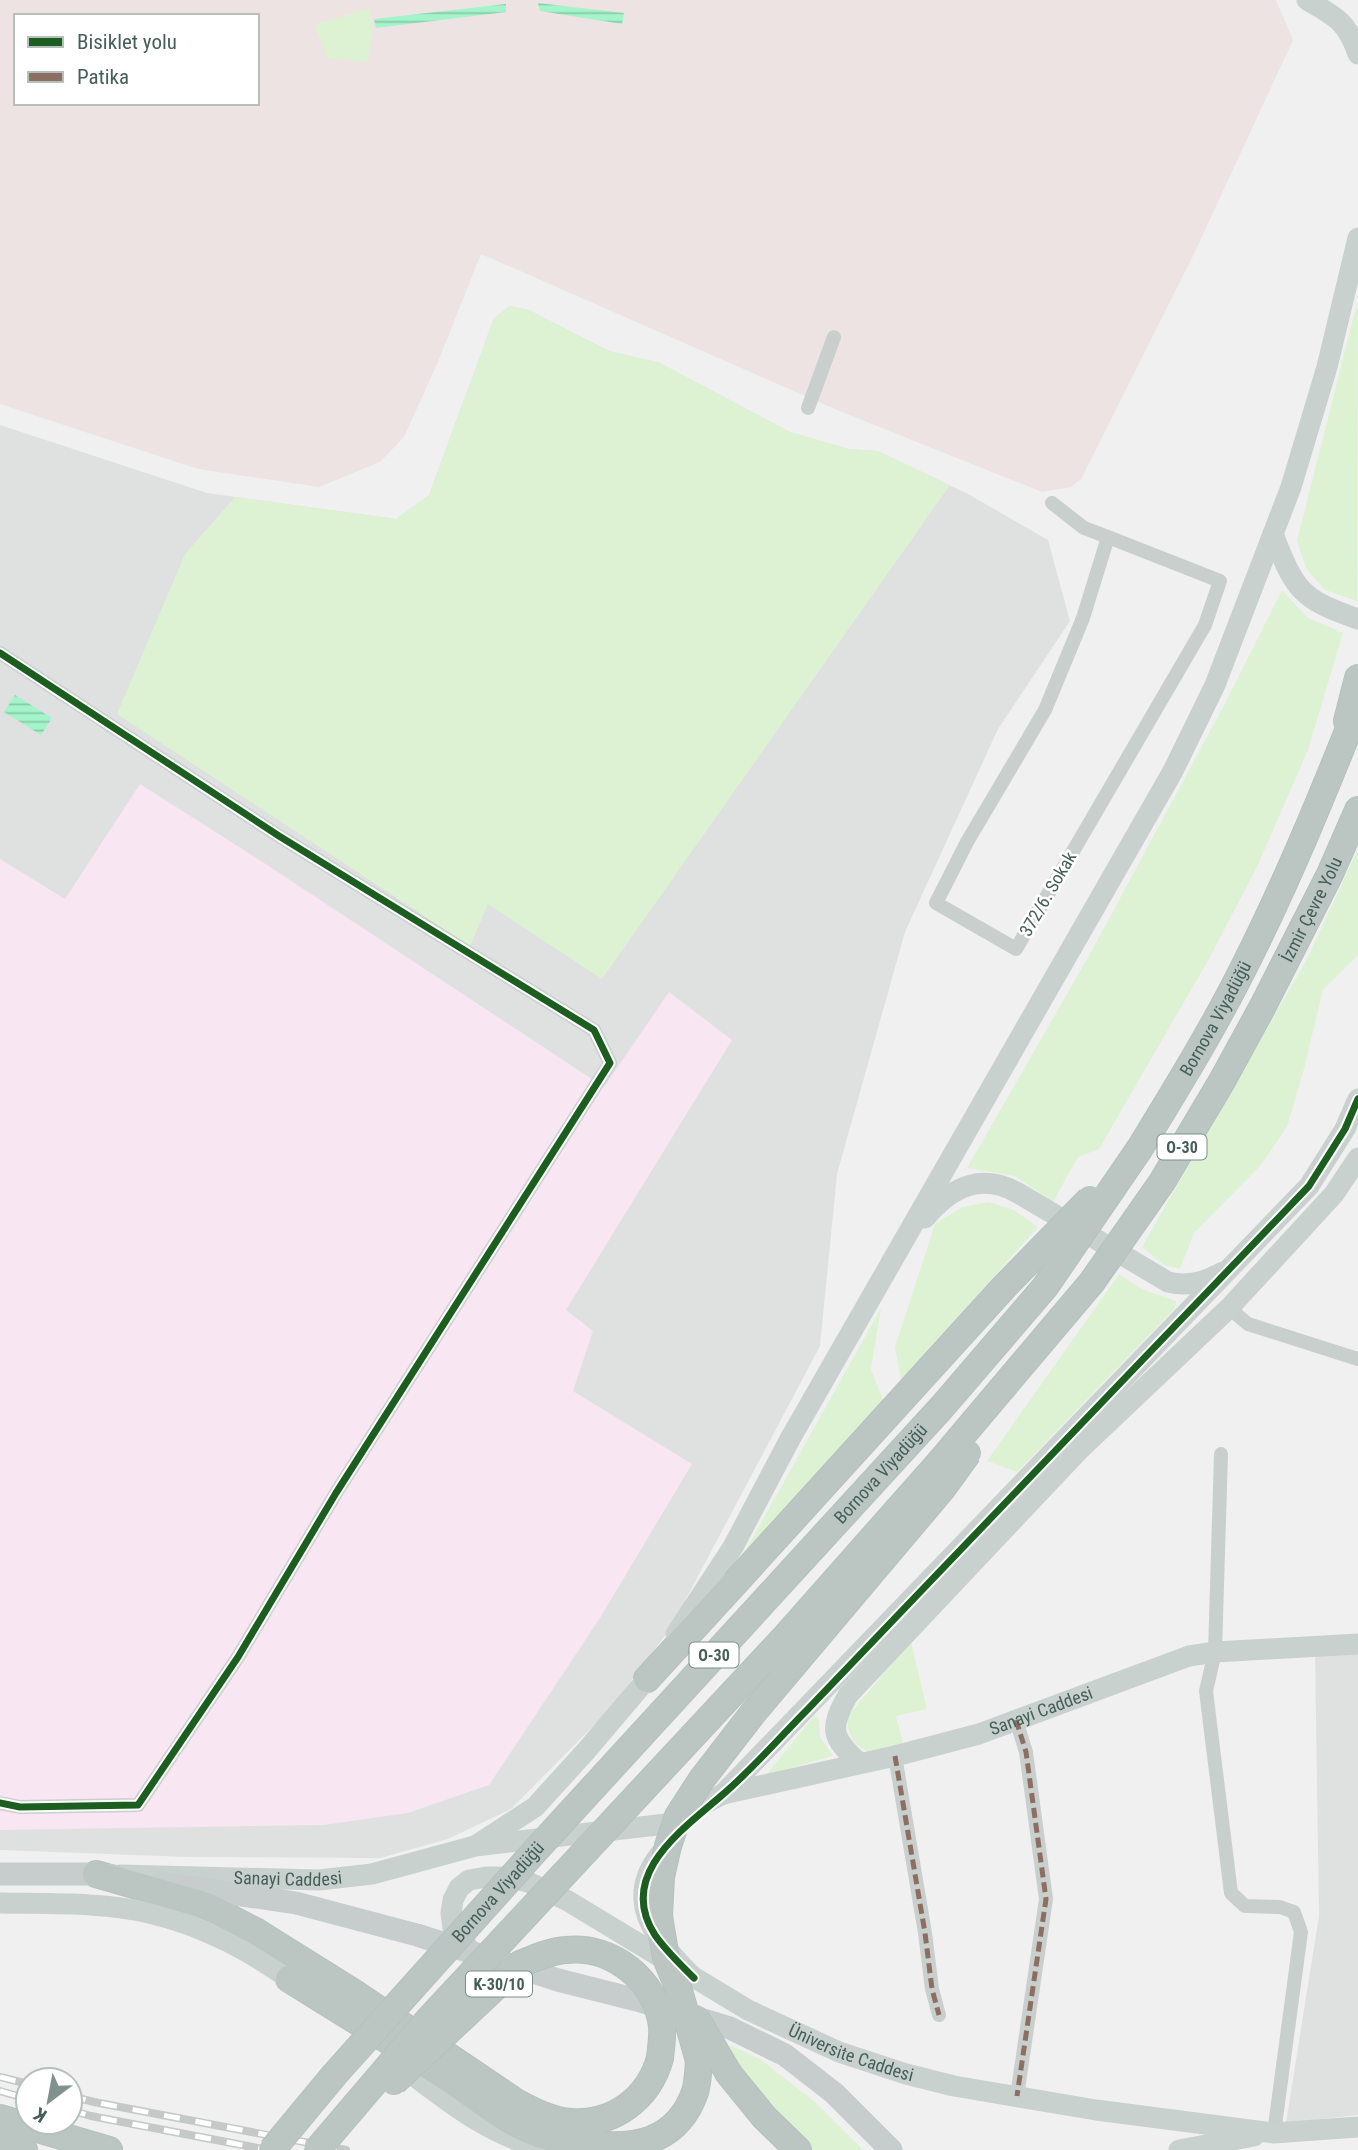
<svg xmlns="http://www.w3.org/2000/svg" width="1358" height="2150" viewBox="0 0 1358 2150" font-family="'Roboto Condensed',sans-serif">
  <defs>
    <pattern id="water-rules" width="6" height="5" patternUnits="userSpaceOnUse" patternTransform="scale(1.75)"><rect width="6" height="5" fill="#a3f4ca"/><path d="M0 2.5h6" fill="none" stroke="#87c9a7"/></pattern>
  </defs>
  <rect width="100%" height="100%" fill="#f1f0f1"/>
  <path fill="#ede3e3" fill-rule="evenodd" d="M0,0h1276l17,40 -100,216 -112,223 -10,8 -29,5 -205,-82 -356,-156 -43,108 -34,75 -24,25 -61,25 -121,-18 -198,-65zM16,16h241v87h-241z"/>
  <g fill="#dfe0e0">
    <polygon points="510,306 529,310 609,351 660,363 790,432 849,449 878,451 968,494 1048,540 1070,621 998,729 905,932 837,1174 820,1346 670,1629 609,1710 511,1809 448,1839 380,1858 188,1857 0,1850 0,425 207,493 396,519 429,495 494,318"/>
    <polygon points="1358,1650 1358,2115 1286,2123 1319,1916 1315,1652"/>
  </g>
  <polygon fill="#f8e6f2" points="140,784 261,861 604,1087 669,992 732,1040 566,1310 593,1331 573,1391 692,1464 600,1618 489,1785 408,1813 324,1825 0,1830 0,859 65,899"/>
  <g fill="#ddf2d3">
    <polygon points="370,8 373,31 368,62 327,58 315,25"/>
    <polygon points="510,306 529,310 609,351 660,363 790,432 849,449 878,451 950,485 602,979 488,904 470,946 117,714 185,554 235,497 396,519 429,495 494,318"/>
    <polygon points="1356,307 1358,309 1357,601 1325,590 1306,568 1297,541"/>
    <polygon points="1282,590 1308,618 1343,633 1308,750 1257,867 1209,959 1099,1149 1078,1157 1053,1202 1015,1176 967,1168 1091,952 1223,707"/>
    <polygon points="1358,849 1358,955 1323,990 1304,1069 1287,1127 1261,1165 1194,1233 1180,1269 1164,1265 1142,1247 1307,959"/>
    <polygon points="989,1202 1014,1210 1038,1227 901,1381 895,1347 935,1224 962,1207"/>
    <polygon points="1119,1274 1142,1289 1176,1301 1175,1308 1017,1472 987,1461"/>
    <polygon points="881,1308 871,1369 885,1405 734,1571"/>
    <path d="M911,1641l16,68 -31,7 7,28 -35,8c-15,-9 -23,-19 -19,-37z"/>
    <polygon points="815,1715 819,1719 820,1737 833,1756 766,1775"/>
    <polygon points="730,2045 760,2059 815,2102 863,2150 805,2150 739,2081"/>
  </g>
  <g fill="url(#water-rules)">
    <polygon points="538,3 624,13 622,24 540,11"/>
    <polygon points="506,4 506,12 376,28 374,19"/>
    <polygon points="15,695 52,718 41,735 4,712"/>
  </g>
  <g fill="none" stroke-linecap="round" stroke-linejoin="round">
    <g stroke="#b4c1be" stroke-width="28">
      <g id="highway">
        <polyline points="1347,721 1358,678"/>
        <path id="s3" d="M1263,1006l67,-132 28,-64"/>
        <path id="s4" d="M1140,1148c36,-59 73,-119 104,-181 43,-85 79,-173 114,-261"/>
        <polyline points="647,1679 735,1583"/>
        <path d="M96,1874l111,32 50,26 96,60 163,110c17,9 36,19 55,20 43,3 78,-24 89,-64"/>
        <path d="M289,1979c54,34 109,67 163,102 26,17 52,40 81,51 16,7 36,9 53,11 47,7 91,0 109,-51 3,-9 3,-21 4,-31"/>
        <polyline points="729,2074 764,2117 798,2150"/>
        <polyline points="0,2118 109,2150"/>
        <polyline points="0,2143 24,2150"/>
      </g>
    </g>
    <g stroke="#c9cfcd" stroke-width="14">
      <polyline points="808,408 834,337"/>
      <polyline points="1052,503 1084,528 1108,537 1083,618 1045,710 967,842 936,903 1016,949 1205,625 1220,581 1108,537"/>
      <polyline points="0,653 279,836 594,1030 610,1063 336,1493 238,1657 138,1805 20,1807 0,1803"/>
      <polyline points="1229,1308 1248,1324 1358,1359"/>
      <polyline points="1221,1454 1215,1652 1206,1691 1231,1893 1245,1906 1280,1907 1294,1912 1301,1932 1274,2133"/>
      <polyline points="1016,1720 1026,1752 1046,1899 1017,2096"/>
      <polyline points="895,1756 925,1933 932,1989 939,2015"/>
    </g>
    <g stroke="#c9d1cf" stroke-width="21">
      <path d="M1307,0c29,17 40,21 51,54"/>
      <path d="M1273,534c22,56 27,65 85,85"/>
      <path d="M925,1218c26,-31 56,-46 93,-25l150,89c21,5 36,0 55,-10"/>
      <polyline points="676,1634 733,1547 790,1439 1173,771 1215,685 1291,487 1327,367 1358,238"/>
      <path d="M859,1763c-28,-26 -30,-34 -11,-68l232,-246 149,-141 105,-114 24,-36"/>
      <polyline points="723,1794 1309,1186 1345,1129 1358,1099"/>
      <polyline points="475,1846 535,1807 586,1751 647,1679 655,1667"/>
      <path d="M666,1847c-47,51 -11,92 28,131"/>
      <path id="s1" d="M120,1875l199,5 53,-6 103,-28 191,-22 57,-30 172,-38 84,-22 210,-78 26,-4 143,-8"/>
      <path d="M0,1903c47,1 104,-1 149,10 54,12 108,41 152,75"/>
      <path id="s2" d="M467,1946l-14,-17 -2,-16 2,-13 6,-12 10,-8 17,-3h20l22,5 40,19 180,109 91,42 67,22 48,12 142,24 178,23 84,-6"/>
      <path d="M396,2062c45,35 96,77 154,88"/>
      <polyline points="1179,2150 1254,2136"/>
    </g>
    <g stroke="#c6cdcc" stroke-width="23">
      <polyline points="0,1874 96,1874 114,1876"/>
      <polyline points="162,1883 296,1903 417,1935 558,1980 637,2000 730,2028 785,2055 834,2093 891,2150"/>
    </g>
    <use href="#highway" stroke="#bbc6c3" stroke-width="26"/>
    <g stroke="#c4c9c8" stroke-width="8">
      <g id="rail">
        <polyline points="0,2077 28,2084"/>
        <polyline points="0,2091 28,2099"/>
        <polyline points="70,2096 94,2102 346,2150"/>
        <polyline points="70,2110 91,2116 268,2150"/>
      </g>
    </g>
    <use href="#rail" stroke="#fff" stroke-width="5" stroke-dasharray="16" stroke-linecap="butt"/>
    <g stroke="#b4c1be" stroke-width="28" stroke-linecap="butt">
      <g id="highway-bridge">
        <polyline points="735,1583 1005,1286 1090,1199"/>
        <polyline points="696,2018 729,2074"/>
        <polyline points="699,2061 678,1987 666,1958 659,1916 661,1877 668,1846 678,1816 702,1779 753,1713 942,1489 968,1453"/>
        <path d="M394,2082l126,-118c15,-6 30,-13 46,-14 46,-5 90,30 96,76 1,10 -1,21 -2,32"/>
        <path id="s5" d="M272,2150l63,-76 200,-223 407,-444 103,-120 95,-139"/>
        <polyline points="317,2150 428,2020 785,1637 939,1463 1092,1282 1162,1182 1222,1081 1263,1006"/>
      </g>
    </g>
    <use href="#highway-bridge" stroke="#bbc6c3" stroke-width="26"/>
    <g stroke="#8d6e63" stroke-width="5" stroke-dasharray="10 5" stroke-linecap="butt">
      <polyline points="1016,1720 1026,1752 1046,1899 1017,2096"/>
      <polyline points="895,1756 925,1933 932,1989 939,2015"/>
    </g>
    <g stroke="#fff" stroke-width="11">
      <g id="cycleway">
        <polyline points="0,653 279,836 594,1030 610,1063 336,1493 238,1657 138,1805 20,1807 0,1803"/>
        <path d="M694,1978c-13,-13 -28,-27 -39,-43 -39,-60 27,-105 66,-139 31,-26 58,-58 87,-87l501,-523 36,-57 13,-30"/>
      </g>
    </g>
    <use href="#cycleway" stroke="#1b5e20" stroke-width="7"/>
  </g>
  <g text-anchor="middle" stroke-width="5" stroke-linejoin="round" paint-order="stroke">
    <g fill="#fff" stroke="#7d8f8a" stroke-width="2">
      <rect x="1157.5" y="1134.5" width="49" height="25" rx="5"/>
      <rect x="689.5" y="1642.5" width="49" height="25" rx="5"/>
      <rect x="466" y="1971.5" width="66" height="25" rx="5"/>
    </g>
    <g font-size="16" font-weight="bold" fill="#455f58">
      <text x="1182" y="1153">O-30</text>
      <text x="714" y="1661">O-30</text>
      <text x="499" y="1990">K-30/10</text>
    </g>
    <g font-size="18" fill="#455f58" stroke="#fff">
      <text transform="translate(1048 894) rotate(-60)" y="6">372/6. Sokak</text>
      <text dy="6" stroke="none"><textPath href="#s3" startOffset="108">İzmir Çevre Yolu</textPath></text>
      <text dy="6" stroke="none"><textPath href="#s4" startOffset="150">Bornova Viyadüğü</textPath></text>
      <text dy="6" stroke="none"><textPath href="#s5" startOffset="910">Bornova Viyadüğü</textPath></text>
      <text dy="6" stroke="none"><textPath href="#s1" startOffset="945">Sanayi Caddesi</textPath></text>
      <text dy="6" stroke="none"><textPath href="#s1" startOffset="168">Sanayi Caddesi</textPath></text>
      <text dy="6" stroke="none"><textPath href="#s5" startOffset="343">Bornova Viyadüğü</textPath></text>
      <text dy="6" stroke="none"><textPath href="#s2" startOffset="504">Üniversite Caddesi</textPath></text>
    </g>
  </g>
  <rect x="14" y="14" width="245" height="91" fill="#ffffff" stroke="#b5bfbc" stroke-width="2"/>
  <rect x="28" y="37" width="35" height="10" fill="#1b5e20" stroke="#b5bfbc" stroke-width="2"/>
  <text x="77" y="49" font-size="21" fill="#455f58">Bisiklet yolu</text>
  <rect x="28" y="72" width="35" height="10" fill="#8d6e63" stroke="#b5bfbc" stroke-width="2"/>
  <text x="77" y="84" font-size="21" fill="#455f58">Patika</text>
  <g transform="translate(49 2101) rotate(212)"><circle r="33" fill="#ffffff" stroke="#b5bfbc" stroke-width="2"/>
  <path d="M0-5L12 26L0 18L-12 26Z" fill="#81928e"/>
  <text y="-10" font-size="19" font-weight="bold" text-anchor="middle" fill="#455f58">K</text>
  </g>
</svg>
